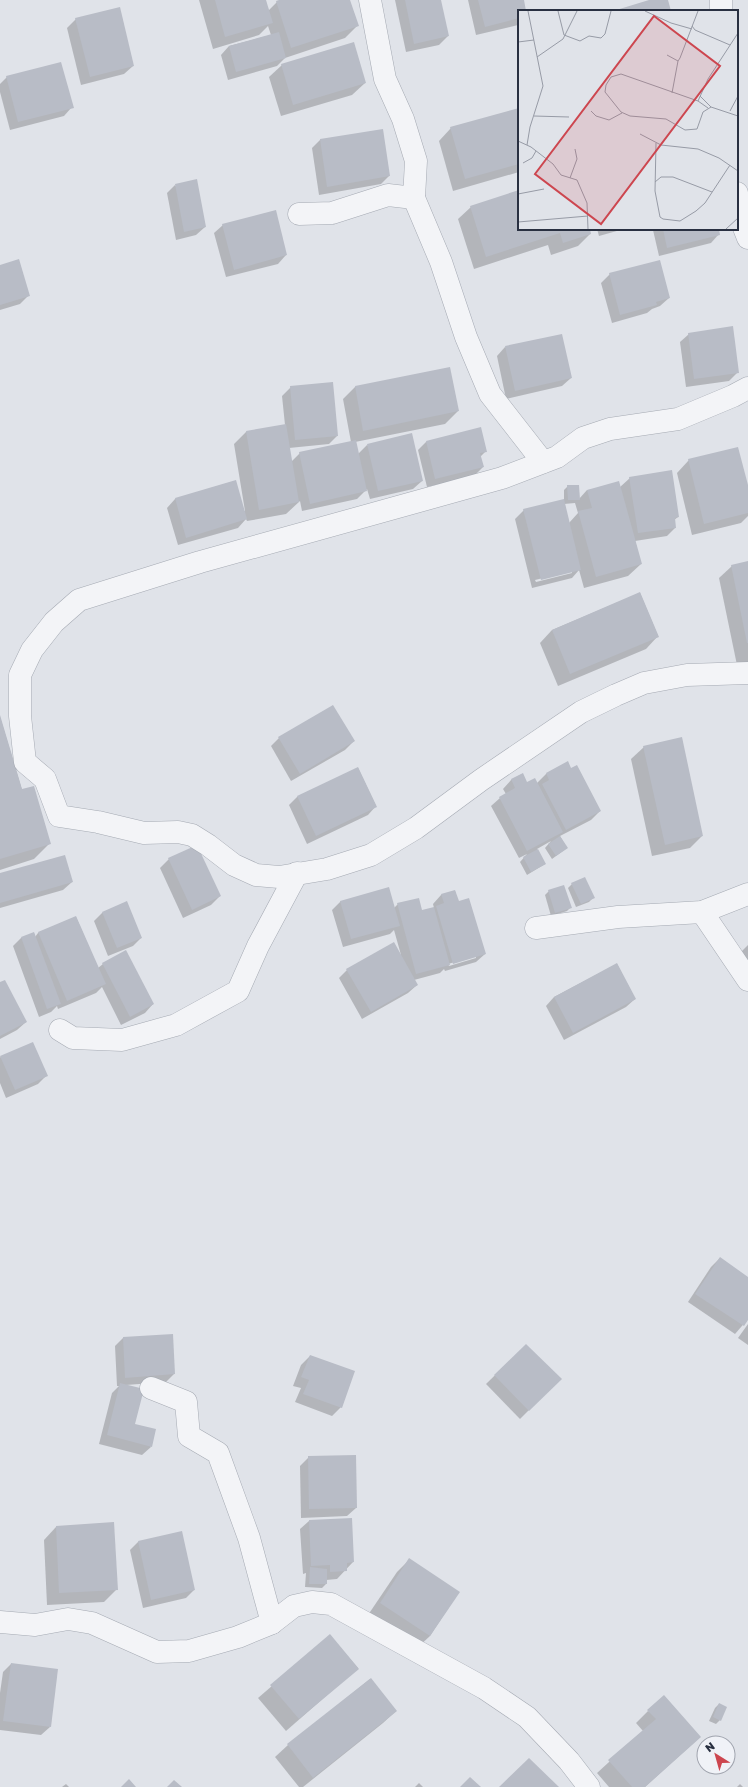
<svg xmlns="http://www.w3.org/2000/svg" width="748" height="1787" viewBox="0 0 748 1787" font-family="'Golos Text',sans-serif">
  <rect width="100%" height="100%" fill="#e0e3e9"/>
  <g fill="#0003" fill-rule="evenodd">
    <polygon points="199,0 265,0 268,11 277,2 282,0 349,0 357,26 345,38 285,58 277,66 228,80 221,55 229,46 271,35 268,26 259,35 213,49"/>
    <polygon points="395,0 440,0 448,36 439,45 406,52"/>
    <polygon points="468,0 522,0 525,11 519,11 518,25 476,35"/>
    <polygon points="76,19 133,66 124,74 81,85 67,28"/>
    <polygon points="282,65 365,83 352,95 281,116 269,77"/>
    <polygon points="7,77 72,107 64,116 10,130 0,92 0,84"/>
    <polygon points="519,109 519,172 453,191 439,141 451,128"/>
    <polygon points="321,139 389,176 381,184 319,195 312,148"/>
    <polygon points="175,185 205,227 196,235 176,240 167,193"/>
    <polygon points="519,191 519,229 589,229 590,234 578,246 551,255 548,245 474,269 458,219 471,207"/>
    <polygon points="223,225 286,255 278,264 226,277 214,233"/>
    <polygon points="597,229 624,229 599,236"/>
    <polygon points="718,229 719,234 711,243 659,256 653,230"/>
    <polygon points="0,266 29,295 20,304 0,310"/>
    <polygon points="610,274 669,298 660,306 652,309 647,313 612,323 601,283"/>
    <polygon points="689,334 738,372 729,381 686,387 680,342"/>
    <polygon points="505,347 571,378 562,386 506,399 497,356"/>
    <polygon points="449,368 458,411 445,424 355,442 358,454 367,445 422,481 413,489 370,499 367,489 357,499 302,511 300,501 286,514 247,521 246,519 238,528 178,545 167,508 175,499 235,481 244,511 245,511 234,444 246,432 285,425 282,396 291,387 337,436 329,444 289,448 291,462 300,453 351,442 343,399 355,387"/>
    <polygon points="426,442 486,451 480,457 483,467 474,476 427,487 418,450"/>
    <polygon points="689,460 748,490 748,516 741,523 692,535 677,473"/>
    <path d="M630,478l48,39 -4,3 1,8 -8,8 -32,5 6,23 -13,12 -44,12 -5,-18 -7,8 -40,10 -17,-69 9,-9 40,-10v-10l4,-4 11,13 8,-9 33,-3zM575,503l3,10 -9,10 -5,-19zM572,571v2l-36,9 -1,-2z"/>
    <polygon points="748,562 748,668 738,670 719,578 732,566"/>
    <polygon points="640,593 658,636 646,649 558,686 540,643 552,630"/>
    <polygon points="0,717 22,790 50,843 34,859 0,870"/>
    <polygon points="279,738 354,741 345,750 291,781 271,746"/>
    <polygon points="644,747 702,836 690,848 652,856 631,759"/>
    <polygon points="567,763 600,811 591,820 560,836 567,848 552,859 545,848 551,841 537,849 545,864 527,875 520,862 527,854 519,858 491,806 500,798 506,794 503,789 511,780 522,774 527,784 536,784 546,774"/>
    <polygon points="358,768 376,806 368,815 307,844 289,805 297,797"/>
    <polygon points="169,859 220,896 211,905 183,918 160,868"/>
    <polygon points="0,874 72,882 63,890 0,908"/>
    <polygon points="572,884 593,898 589,902 576,907 568,888"/>
    <path d="M455,891l3,12 27,51 -9,8 -31,9 -1,-2 -4,4 -26,7 3,5 -9,8 -46,26 -23,-41 8,-8 54,-15 -7,-25 -4,4 -47,13 -11,-37 9,-9 53,7 4,-4 23,7 13,-3 -1,-4 8,-9zM476,956v2l-27,8 -1,-2z"/>
    <polygon points="549,891 571,907 567,911 551,916 545,895"/>
    <polygon points="127,903 141,938 133,946 108,956 94,921 102,913"/>
    <polygon points="76,917 98,968 103,964 153,1004 145,1013 121,1025 102,987 96,993 58,1009 57,1006 51,1012 39,1017 13,946 21,938 34,933 35,937 38,933"/>
    <polygon points="748,945 748,973 736,957"/>
    <polygon points="617,964 635,999 626,1007 564,1040 546,1006 554,997"/>
    <polygon points="0,983 26,1022 17,1030 0,1039"/>
    <polygon points="0,1057 46,1076 38,1084 6,1098 0,1083"/>
    <polygon points="720,1258 748,1278 748,1319 735,1334 688,1302 711,1267"/>
    <polygon points="748,1324 748,1345 738,1338"/>
    <polygon points="172,1335 174,1374 166,1382 126,1385 134,1424 151,1447 142,1455 99,1444 112,1393 119,1386 117,1386 115,1346 123,1338"/>
    <polygon points="526,1345 560,1379 520,1419 486,1384"/>
    <polygon points="310,1356 341,1407 332,1416 295,1402 301,1388 293,1386 301,1365"/>
    <polygon points="309,1457 356,1508 347,1516 301,1518 300,1466"/>
    <polygon points="351,1519 353,1562 337,1579 326,1580 326,1584 322,1588 305,1587 306,1573 303,1574 300,1529 309,1521"/>
    <polygon points="113,1523 117,1589 104,1602 47,1605 44,1540 56,1527"/>
    <polygon points="181,1532 194,1590 186,1598 143,1608 130,1550 138,1542"/>
    <polygon points="409,1560 458,1593 430,1636 417,1648 368,1615 397,1572"/>
    <polygon points="330,1636 358,1668 286,1731 258,1698"/>
    <polygon points="11,1664 50,1727 41,1735 0,1730 0,1693 3,1672"/>
    <polygon points="370,1679 396,1711 383,1723 303,1787 299,1787 275,1757 288,1745"/>
    <polygon points="719,1704 720,1720 716,1724 709,1721 715,1708"/>
    <polygon points="648,1711 700,1737 645,1787 609,1787 597,1773 643,1731 636,1723"/>
    <polygon points="419,1783 423,1787 415,1787"/>
    <polygon points="66,1784 69,1787 62,1787"/>
    <polygon points="740,1784 743,1787 737,1787"/>
  </g>
  <g fill="#b8bcc6">
    <polygon points="215,0 266,0 273,23 225,37"/>
    <polygon points="279,0 350,0 359,26 291,48 276,1"/>
    <polygon points="405,0 441,0 449,36 414,44"/>
    <polygon points="478,0 524,0 526,11 519,11 519,18 485,27"/>
    <polygon points="649,0 668,0 671,11 613,11"/>
    <polygon points="120,7 134,66 90,77 75,18"/>
    <polygon points="279,32 286,58 236,72 229,46"/>
    <polygon points="354,42 366,83 293,105 281,64"/>
    <polygon points="61,62 74,108 18,122 6,76"/>
    <polygon points="519,108 519,164 465,179 450,127"/>
    <polygon points="383,129 390,176 327,187 320,139"/>
    <polygon points="197,179 206,227 184,232 175,184"/>
    <polygon points="519,190 519,229 590,229 591,234 563,243 560,233 486,257 470,206"/>
    <polygon points="276,210 287,255 234,270 222,224"/>
    <polygon points="663,229 719,229 720,235 667,248"/>
    <polygon points="19,259 30,296 0,305 0,265"/>
    <polygon points="660,260 670,298 656,302 657,305 620,315 609,273"/>
    <polygon points="733,326 739,373 694,379 688,333"/>
    <polygon points="562,334 572,378 515,391 505,346"/>
    <polygon points="450,367 459,411 363,431 355,386"/>
    <polygon points="333,382 338,436 295,440 290,386"/>
    <polygon points="286,424 299,502 259,510 246,431"/>
    <polygon points="481,427 487,452 480,453 484,467 435,479 426,441"/>
    <polygon points="412,433 423,481 378,491 367,444"/>
    <polygon points="356,440 367,491 310,504 299,452"/>
    <polygon points="738,447 748,485 748,513 704,524 688,459"/>
    <polygon points="672,470 679,517 675,518 676,528 638,533 629,477"/>
    <polygon points="236,480 247,519 186,538 175,498"/>
    <polygon points="619,481 642,564 596,577 578,511 592,508 587,490"/>
    <polygon points="567,485 579,485 580,500 568,500"/>
    <polygon points="564,499 581,570 541,580 523,509"/>
    <polygon points="748,561 748,643 747,643 731,565"/>
    <polygon points="640,592 659,637 570,674 552,630"/>
    <polygon points="333,705 355,741 300,774 278,737"/>
    <polygon points="0,715 22,789 34,786 51,844 0,859"/>
    <polygon points="682,737 703,836 665,845 643,746"/>
    <polygon points="568,761 571,768 577,765 601,811 566,830 542,784 549,780 546,773"/>
    <polygon points="358,767 377,807 316,836 297,796"/>
    <polygon points="523,773 527,782 535,778 563,832 527,851 499,797 515,788 511,779"/>
    <polygon points="560,836 568,848 556,856 548,844"/>
    <polygon points="197,845 221,896 192,910 168,858"/>
    <polygon points="538,849 546,864 531,872 523,857"/>
    <polygon points="65,855 73,882 0,903 0,873"/>
    <polygon points="585,877 595,898 581,904 571,883"/>
    <polygon points="564,885 572,908 555,913 548,890"/>
    <polygon points="389,887 400,926 351,939 340,901"/>
    <polygon points="455,890 459,901 469,898 486,954 453,964 436,906 444,903 441,894"/>
    <polygon points="419,898 422,910 434,907 450,965 416,974 397,903"/>
    <polygon points="127,901 142,938 117,948 102,912"/>
    <polygon points="76,916 106,984 67,1001 38,932"/>
    <polygon points="34,932 61,1004 47,1009 21,937"/>
    <polygon points="394,942 418,985 371,1012 346,969"/>
    <polygon points="126,950 154,1004 130,1017 102,963"/>
    <polygon points="617,963 636,999 573,1033 554,997"/>
    <polygon points="5,980 27,1022 0,1036 0,982"/>
    <polygon points="33,1042 48,1076 15,1090 0,1056"/>
    <polygon points="720,1257 748,1277 748,1320 744,1326 695,1294"/>
    <polygon points="173,1334 175,1374 125,1378 123,1337"/>
    <polygon points="526,1344 562,1379 529,1411 494,1375"/>
    <polygon points="310,1355 355,1371 342,1408 303,1394 309,1380 301,1377"/>
    <polygon points="120,1383 144,1389 135,1424 156,1429 152,1447 107,1435"/>
    <polygon points="356,1455 357,1508 309,1509 308,1456"/>
    <polygon points="352,1518 354,1562 347,1563 347,1571 330,1572 330,1565 311,1566 309,1520"/>
    <polygon points="114,1522 118,1590 59,1593 56,1526"/>
    <polygon points="182,1531 195,1590 151,1600 138,1541"/>
    <polygon points="409,1558 460,1592 430,1636 380,1603"/>
    <polygon points="310,1567 327,1569 327,1584 309,1584"/>
    <polygon points="330,1634 359,1669 299,1719 270,1685"/>
    <polygon points="11,1663 58,1669 51,1727 3,1721"/>
    <polygon points="371,1678 397,1711 313,1778 287,1744"/>
    <polygon points="664,1695 701,1737 645,1787 632,1787 608,1760 656,1719 647,1710"/>
    <polygon points="719,1703 727,1707 721,1721 713,1717"/>
    <polygon points="529,1758 559,1787 499,1787"/>
    <polygon points="470,1777 481,1787 460,1787"/>
    <polygon points="129,1779 136,1787 121,1787"/>
    <polygon points="174,1780 182,1787 167,1787"/>
  </g>
  <g fill="none" stroke-linecap="round" stroke-linejoin="round">
    <g stroke="#a5aab3" stroke-width="23">
      <g id="street">
        <polyline points="721,0 721,11"/>
        <polyline points="737,193 741,220 748,238"/>
        <polyline points="414,198 441,262 466,337 490,394 543,462"/>
        <polyline points="299,214 332,213 388,195 414,198 416,161 403,119 385,79 370,0"/>
        <polyline points="748,388 733,396 678,419 610,429 583,438 557,457 502,478 200,562 79,600 54,622 32,650 20,675 20,716 25,762 45,779 59,816 98,822 144,833 178,832 192,835 208,845 234,865 256,875 279,877 327,869 371,855 416,828 481,780 581,712 616,695 644,683 687,675 748,673"/>
        <polyline points="702,912 748,980"/>
        <polyline points="536,928 618,917 702,912 748,894"/>
        <polyline points="60,1030 73,1038 122,1040 176,1025 238,991 258,946 297,873"/>
        <polyline points="151,1388 186,1402 189,1436 218,1453 249,1538 272,1623"/>
        <polyline points="0,1622 35,1625 68,1619 92,1623 157,1652 189,1651 238,1637 272,1623 294,1606 312,1602 331,1604 484,1688 527,1717 569,1761 589,1787"/>
      </g>
    </g>
    <use href="#street" stroke="#f3f4f7" stroke-width="22"/>
  </g>
  <g transform="translate(518 10)">
    <rect width="220" height="220" fill="#e0e3e9"/>
    <path fill="none" stroke="#979ba6" stroke-width="1" d="M40,1l6,24M127,1l26,12 21,6M174,16l3,4 35,15M46,25l16,6 9,-5 12,2 4,-4 6,-23M0,32l16,-2M149,45l11,6 2,-3 18,-47M19,47l26,-18 14,-28M0,58v16M154,83l6,-32M182,86l11,11 27,9M180,91l10,-22 30,-46M190,98l-10,-7 -77,-27 -10,3 -5,8 -1,7 16,20 9,4 36,3 19,11 12,-1 6,-17 8,-5M73,101l5,5 13,4 13,-7M212,101l8,-15M16,106l35,1M122,124l21,11 37,4 21,9 19,13M0,131l13,6 22,17 8,11 16,5 10,23 1,26M138,133l-1,48 5,26 3,2 17,2 16,-10 9,-8 25,-38M9,135l3,-18 13,-41 -15,-75M5,153l9,-5 4,-7M52,168l7,-19 -2,-10M137,172l6,-5h12l39,15M0,184l26,-5M0,212l70,-6M208,219l12,-11"/>
    <path fill="#cd464f" fill-opacity="0.15" stroke="#cd464f" stroke-width="2" d="M136,6l66,50 -119,158 -66,-50z"/>
    <rect width="220" height="220" fill="none" stroke="#293041" stroke-width="2"/>
  </g>
  <g transform="translate(716 1755) rotate(323)"><circle r="19" fill="#f0f2f7" stroke="#a0a4ae"/>
  <path d="M0-3L7 15L0 10L-7 15Z" fill="#cd464f"/>
  <text y="-6" font-size="11" font-weight="bold" text-anchor="middle" fill="#293041">N</text>
  </g>
</svg>
